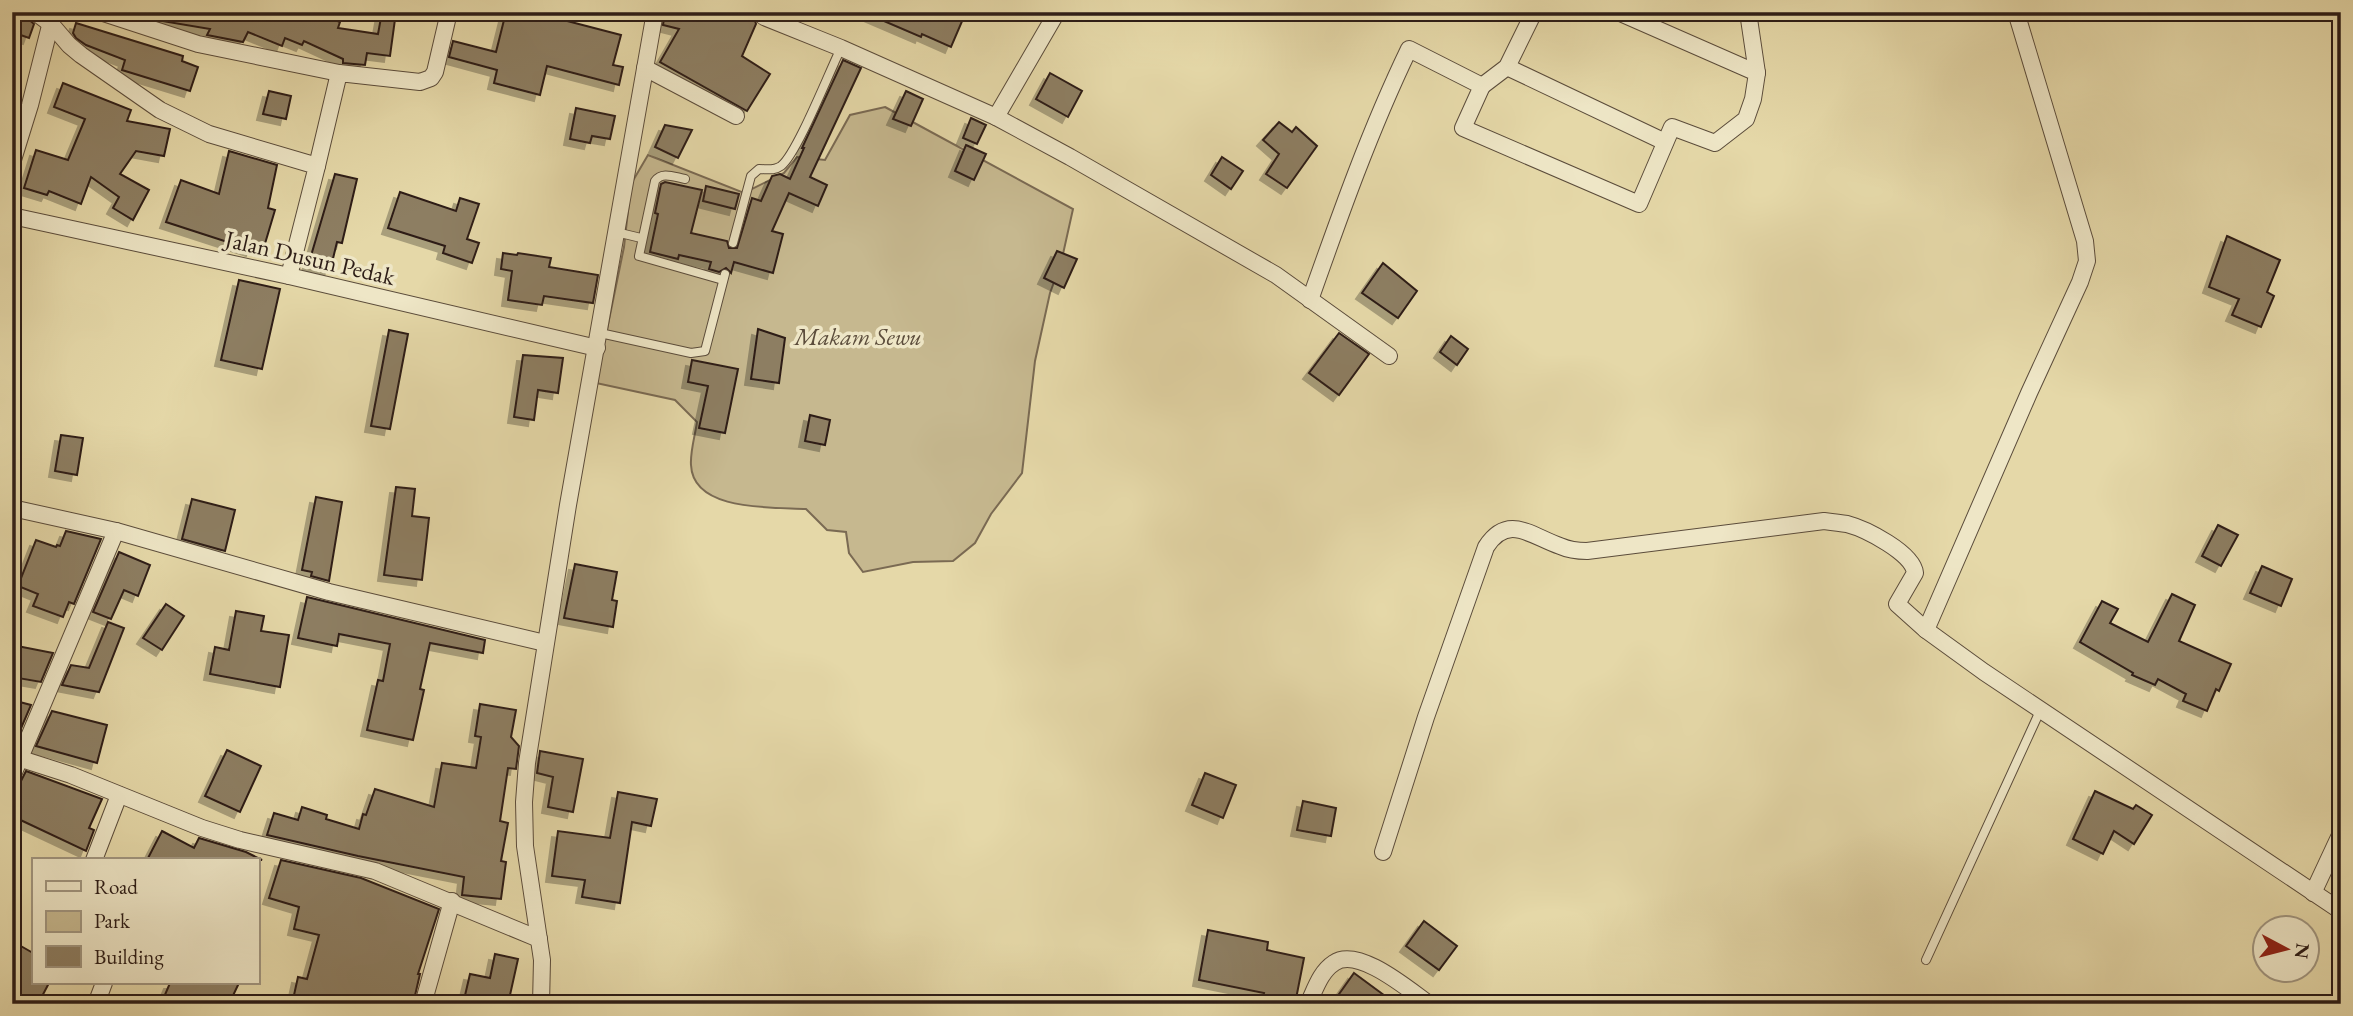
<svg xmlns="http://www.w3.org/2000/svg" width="2353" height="1016" viewBox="0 0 2353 1016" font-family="'EB Garamond',serif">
  <defs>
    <filter id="shadow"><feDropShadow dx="-6" dy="6" stdDeviation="0" flood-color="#0004"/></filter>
  </defs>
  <rect width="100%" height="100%" fill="#e5d8a8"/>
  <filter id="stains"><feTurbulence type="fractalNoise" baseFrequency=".00286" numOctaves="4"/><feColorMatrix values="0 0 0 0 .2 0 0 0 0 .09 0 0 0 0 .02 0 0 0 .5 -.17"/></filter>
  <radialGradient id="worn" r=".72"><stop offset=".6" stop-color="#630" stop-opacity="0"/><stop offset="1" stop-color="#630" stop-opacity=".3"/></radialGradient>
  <path fill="#c6b88f" stroke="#7a6a53" stroke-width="2" d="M885,107l188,102 -12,54 -11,30 -15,68 -13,112 -31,41 -16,29 -22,18 -40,1 -50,10 -14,-19 -3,-21 -19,-2 -21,-21c-33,-2 -113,3 -115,-44 -1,-13 4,-29 6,-43l-22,-22 -79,-17 28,-136 7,-63 17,-29 96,38 40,-20 13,-16 28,3 25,-45z"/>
  <g fill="#8d7e62" stroke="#2d1d17" stroke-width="2" filter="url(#shadow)">
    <polygon points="12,12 25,12 26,17 34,24 29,38 12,32"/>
    <polygon points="163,12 316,12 340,22 338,28 378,34 382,12 396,12 390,56 367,53 365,65 343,63 343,59 304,41 302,45 285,38 282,46 248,32 243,42 207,35 210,29 162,21"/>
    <polygon points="506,12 549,12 548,16 621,35 613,65 623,67 619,85 547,66 540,95 494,83 497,70 449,57 453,41 496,52"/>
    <polygon points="665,12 743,12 754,17 756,24 742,56 770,74 747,111 660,62 679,29 663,25"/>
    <polygon points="863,12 966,12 951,47 922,34 921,37"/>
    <polygon points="76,23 183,56 182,61 198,67 190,91 122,70 125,60 86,45 76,38 73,33"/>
    <polygon points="843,60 861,68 810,177 827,185 818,206 789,193 772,231 783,234 773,273 734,262 731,273 726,268 719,272 709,269 711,262 679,255 678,259 650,252 658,214 655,213 661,184 665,182 702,190 691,233 727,241 729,248 737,248 752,198 761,201 772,176 780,174 790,179 804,148 802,148"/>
    <polygon points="1050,73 1082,91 1068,117 1036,99"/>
    <polygon points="63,83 131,110 127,121 170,129 164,156 136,151 120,174 149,190 133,220 113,208 119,197 91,177 81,204 49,191 47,195 24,188 36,150 68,160 85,119 54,107"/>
    <polygon points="269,91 291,96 286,119 263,114"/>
    <polygon points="906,91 923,99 911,126 893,119"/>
    <polygon points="576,108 615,116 610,139 592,136 590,143 570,139"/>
    <polygon points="971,118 986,125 977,144 963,138"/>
    <polygon points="1279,122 1292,132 1296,127 1317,146 1287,188 1266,174 1279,154 1263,140"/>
    <polygon points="665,125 692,130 678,158 655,147"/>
    <polygon points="966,145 986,154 974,180 955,171"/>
    <polygon points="229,151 277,165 268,208 275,210 264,247 254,244 252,250 166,222 181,180 219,194"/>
    <polygon points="1222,157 1243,171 1231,189 1211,175"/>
    <polygon points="335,174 357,179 342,243 337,242 330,271 308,266"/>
    <polygon points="706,186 739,194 735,209 703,201"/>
    <polygon points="400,192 456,211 460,198 479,204 467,239 479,243 472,263 443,253 445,246 388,228"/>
    <polygon points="2227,236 2280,260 2267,292 2274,296 2261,327 2232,315 2239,299 2209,287"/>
    <polygon points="1057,251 1077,259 1064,288 1044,278"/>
    <polygon points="503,253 517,255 518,253 551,258 549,267 598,275 593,303 544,296 542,305 508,300 512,271 501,269"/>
    <polygon points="1383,263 1417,291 1398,318 1362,293"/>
    <polygon points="239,280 280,289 262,369 221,360"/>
    <polygon points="758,329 785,338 779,383 751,379"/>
    <polygon points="389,330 408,334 390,429 371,426"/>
    <polygon points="1339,333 1369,354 1339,395 1309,373"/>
    <polygon points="1451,336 1468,349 1457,365 1440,352"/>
    <polygon points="523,355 563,358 558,393 538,390 534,420 514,417"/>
    <polygon points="692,360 738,369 725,433 699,428 708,386 688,382"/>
    <polygon points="810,415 830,420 825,445 805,441"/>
    <polygon points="61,435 83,438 77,475 55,471"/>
    <polygon points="396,487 415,489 412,516 429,518 422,580 384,575"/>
    <polygon points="316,497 342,502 329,581 311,576 312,572 302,570"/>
    <polygon points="192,499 235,510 225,551 182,539"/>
    <polygon points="2218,525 2238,535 2221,566 2202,556"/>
    <polygon points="66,531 101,539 74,604 69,602 63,617 33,606 38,594 18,586 36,540 56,547 57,545 60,546"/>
    <polygon points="119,552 150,565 138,596 124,590 111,619 93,612"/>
    <polygon points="575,564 617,572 612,600 617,601 613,627 564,618"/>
    <polygon points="2262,566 2292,579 2281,606 2250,593"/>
    <polygon points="2172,594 2195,605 2179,641 2231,664 2219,691 2216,689 2207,711 2183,701 2186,694 2158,679 2155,685 2132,675 2133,673 2080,642 2102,601 2118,609 2110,623 2148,642"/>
    <polygon points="307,597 485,640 483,653 430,643 420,689 424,690 413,740 367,730 378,680 383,681 390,644 339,634 337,646 298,638"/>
    <polygon points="166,604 184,616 162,650 143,638"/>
    <polygon points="236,611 264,616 261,631 289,635 280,687 210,674 215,647 229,650"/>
    <polygon points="108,622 124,628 99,692 62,685 71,665 89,668"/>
    <polygon points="12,645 53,653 41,682 12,677"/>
    <polygon points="12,700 31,705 16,740 12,739"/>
    <polygon points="480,704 516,710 511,737 519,746 516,769 508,768 500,821 508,823 501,861 506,862 501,899 462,895 464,877 358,856 267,835 274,813 298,820 302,807 327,815 326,819 359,829 363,814 366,815 375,789 434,807 442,763 476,768 481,737 475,736"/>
    <polygon points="52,711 107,725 97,763 36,746"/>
    <polygon points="227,750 261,766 240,812 205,796"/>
    <polygon points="540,751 583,759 573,812 548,807 553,777 537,773"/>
    <polygon points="26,771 102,799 89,828 94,830 86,851 12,816 12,787 19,785"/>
    <polygon points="1205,773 1236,785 1223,818 1192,805"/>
    <polygon points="2095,791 2133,809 2136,805 2152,815 2134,844 2114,831 2103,854 2073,839"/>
    <polygon points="618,792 657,799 651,826 632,822 620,903 582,897 585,880 552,876 558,831 610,838"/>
    <polygon points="1303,801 1336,808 1331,836 1297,830"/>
    <polygon points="162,831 194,848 199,838 246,852 262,860 147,860"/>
    <polygon points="281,860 361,878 439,909 418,974 420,974 413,1004 292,1004 298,977 307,979 319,935 294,929 299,907 269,898"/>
    <polygon points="1424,921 1457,946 1439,970 1406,946"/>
    <polygon points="1208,930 1268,942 1267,950 1304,958 1295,1004 1263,997 1264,993 1199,980"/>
    <polygon points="12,941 33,953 33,983 49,983 38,1004 12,1004"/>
    <polygon points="495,954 518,959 508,1004 463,1004 470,974 490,978"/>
    <polygon points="1354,973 1396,1004 1332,1004"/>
    <polygon points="170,983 239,983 229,1004 161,1004"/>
  </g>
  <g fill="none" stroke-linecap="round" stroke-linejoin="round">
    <g stroke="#5b4c3b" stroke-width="10">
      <g id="lane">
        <path d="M685,179c-11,-2 -23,-8 -30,2l-16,75 84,24"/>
        <polyline points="616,232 641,238"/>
        <path d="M733,243l18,-67 8,-7c8,0 15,2 22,-3 16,-12 49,-96 60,-118"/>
        <polyline points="600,333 691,353 705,351 725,274"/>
        <polyline points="1926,960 2040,711"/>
      </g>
    </g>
    <g stroke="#5b4c3b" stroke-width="18">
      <g id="street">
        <polyline points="35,12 51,24 69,45 81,55 160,110 209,134 317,166 289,276"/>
        <polyline points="100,12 198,44 339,73"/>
        <polyline points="1748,12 1757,73"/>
        <polyline points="2016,12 2085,241 2087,261 2080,282 2029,393 1926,630 1984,672 2341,911"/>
        <polyline points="764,17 841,48 996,117 1070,157 1276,275 1389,356"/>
        <polyline points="1507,67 1665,142"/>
        <polyline points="645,68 736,116"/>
        <polyline points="1482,86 1507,67 1534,12"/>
        <polyline points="996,117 1057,12"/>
        <polyline points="12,163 30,105 52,18"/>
        <polyline points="317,166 339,73 420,82 431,78 435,72 449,12"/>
        <polyline points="12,216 289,276 597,348"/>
        <path d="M1310,300c30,-85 60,-170 99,-251l73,37 -19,42 176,76 33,-77 43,16 31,-24 7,-20 4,-26 -139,-61"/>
        <polyline points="12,508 116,531 329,592 545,643"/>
        <polyline points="12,756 71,775 202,828 240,840 375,871 539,939"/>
        <polyline points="12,777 116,531"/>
        <path d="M1383,852l43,-135 60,-170c22,-34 45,-11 74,-1 9,4 18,5 27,5l237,-30c8,1 16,2 23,3 19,5 66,29 68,49l-18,31 29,26"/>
        <polyline points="94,860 119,795"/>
        <polyline points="2313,893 2341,833"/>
        <polyline points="96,1004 104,983"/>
        <polyline points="423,1004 452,901"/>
        <polyline points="541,1004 542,960 525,846 524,802 527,763 568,505 655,12"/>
        <path d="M1308,1004c7,-14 12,-32 26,-41 24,-17 75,27 95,41"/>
      </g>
    </g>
    <use href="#lane" stroke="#eee6c6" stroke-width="8"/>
    <use href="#street" stroke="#eee6c6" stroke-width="16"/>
  </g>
  <g text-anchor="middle" stroke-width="7" stroke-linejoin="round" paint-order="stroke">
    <g font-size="24" fill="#2d1d17" stroke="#eee6c6">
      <text transform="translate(310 258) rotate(13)" y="8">Jalan Dusun Pedak</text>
    </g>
    <g font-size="24" font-style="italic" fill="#5b4c3b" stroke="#eee6c6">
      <text x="858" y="345">Makam Sewu</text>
    </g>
  </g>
  <rect width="2353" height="1016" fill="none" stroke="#e5d8a8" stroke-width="42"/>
  <rect x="14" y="14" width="2325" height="988" fill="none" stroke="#2d1d17" stroke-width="3.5"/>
  <rect x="21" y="21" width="2311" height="974" fill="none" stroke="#2d1d17" stroke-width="2"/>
  <rect x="32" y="858" width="228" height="126" fill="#eee6c6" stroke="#a19680" stroke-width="2"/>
  <rect x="46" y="881" width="35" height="10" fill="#eee6c6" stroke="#a19680" stroke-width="2"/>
  <text x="94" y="894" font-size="21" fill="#2d1d17">Road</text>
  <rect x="46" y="911" width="35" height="21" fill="#c6b88f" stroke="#a19680" stroke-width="2"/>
  <text x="94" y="928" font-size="21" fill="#2d1d17">Park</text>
  <rect x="46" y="946" width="35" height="21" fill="#8d7e62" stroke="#a19680" stroke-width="2"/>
  <text x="94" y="964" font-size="21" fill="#2d1d17">Building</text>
  <g transform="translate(2286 949) rotate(97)"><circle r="33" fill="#eee6c6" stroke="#a19680" stroke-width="2"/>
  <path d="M0-5L12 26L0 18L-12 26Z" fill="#8f2418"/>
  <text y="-10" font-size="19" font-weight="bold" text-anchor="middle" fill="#2d1d17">N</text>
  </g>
  <rect width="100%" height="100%" filter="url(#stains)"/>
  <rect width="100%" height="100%" fill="url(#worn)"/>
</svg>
